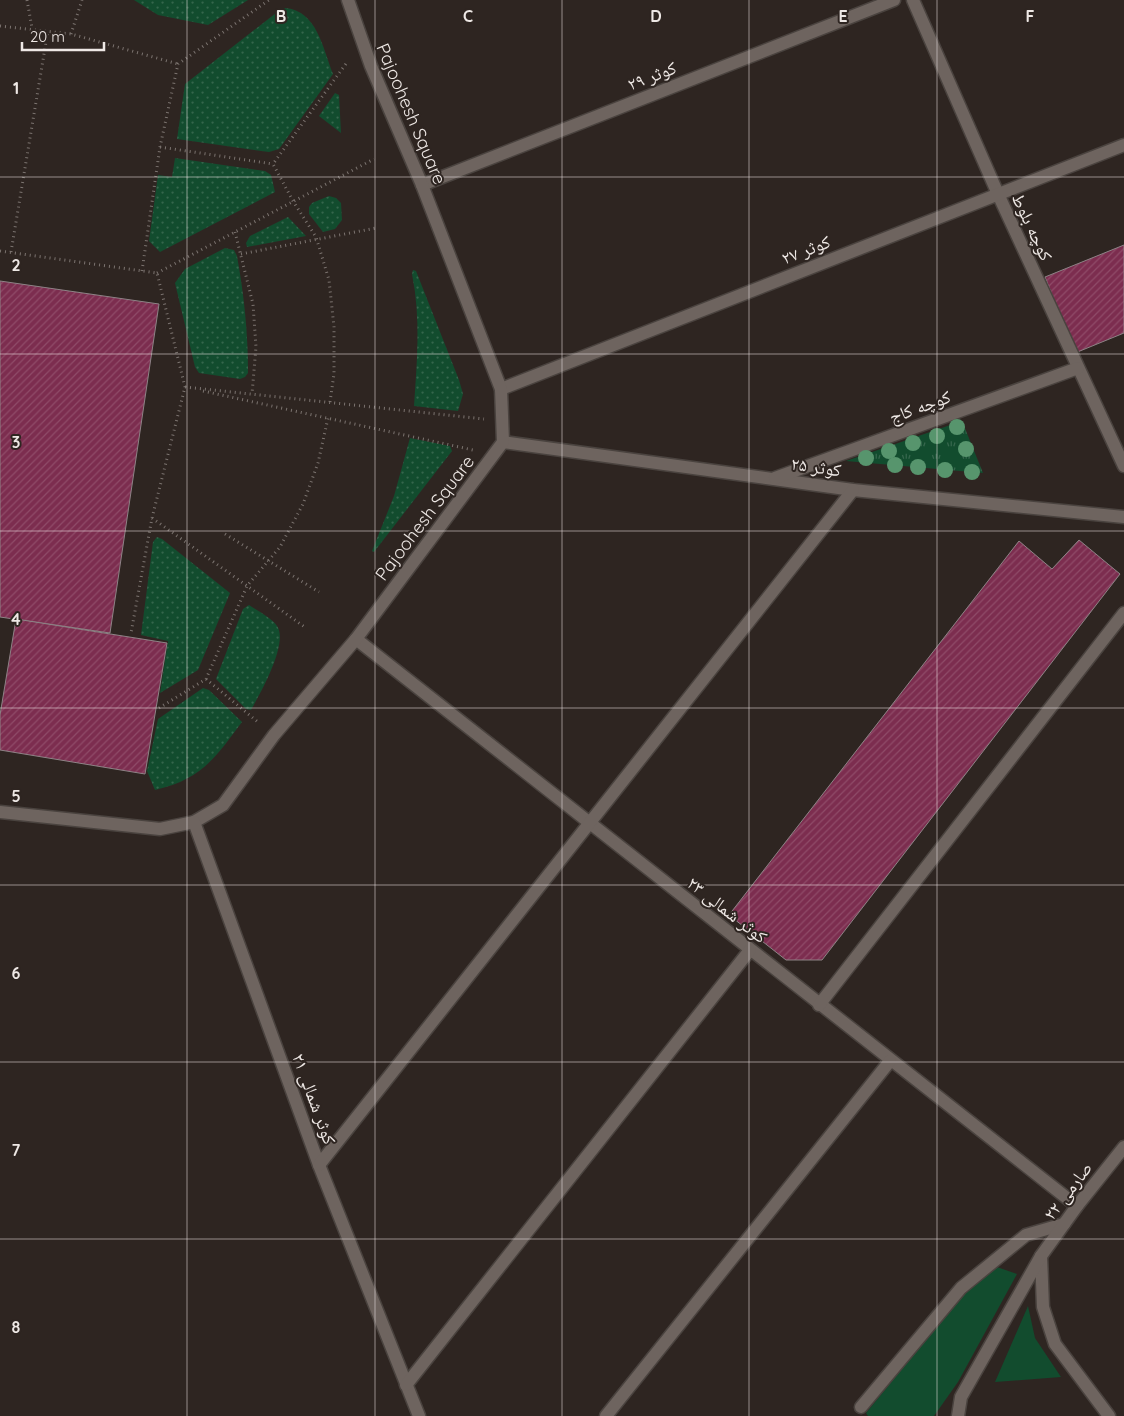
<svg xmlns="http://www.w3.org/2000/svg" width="1124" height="1416" viewBox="0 0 1124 1416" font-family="Quicksand,'Noto Naskh Arabic',sans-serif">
  <defs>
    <pattern id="grass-dots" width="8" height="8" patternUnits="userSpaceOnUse" patternTransform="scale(1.25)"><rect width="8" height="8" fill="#124c2e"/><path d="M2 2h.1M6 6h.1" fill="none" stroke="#35664c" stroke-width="1.8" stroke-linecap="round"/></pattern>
    <pattern id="park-tufts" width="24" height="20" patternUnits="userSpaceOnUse" patternTransform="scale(1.25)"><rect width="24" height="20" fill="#124c2e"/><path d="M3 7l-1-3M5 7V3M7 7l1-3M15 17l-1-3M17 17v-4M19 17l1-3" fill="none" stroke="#35664c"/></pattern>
    <pattern id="building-hatch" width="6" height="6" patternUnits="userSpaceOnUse" patternTransform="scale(1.25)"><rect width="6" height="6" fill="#7c2d4f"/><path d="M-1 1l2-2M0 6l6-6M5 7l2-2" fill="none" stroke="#8f4b68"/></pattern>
  </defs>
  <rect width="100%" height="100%" fill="#2e2521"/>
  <g fill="url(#grass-dots)">
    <polygon points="134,0 248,0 208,25 158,15"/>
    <path d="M285,8c32,2 38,41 48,66l-54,75 -10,3 -92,-13 8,-55 91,-71z"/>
    <polygon points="335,93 339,95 341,133 319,116"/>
    <polygon points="175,158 265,171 271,175 275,192 160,252 149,241 158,175 172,177"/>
    <polygon points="329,196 336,198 341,203 342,220 335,229 323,232 309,214 309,207 312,203"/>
    <polygon points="288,217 306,236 247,247 246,243 250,236"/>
    <path d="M225,248l9,2 3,6c7,39 11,76 11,117l-3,4 -5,2 -41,-6 -4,-6 -20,-84 10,-14z"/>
    <path d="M413,270l3,1 43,109 4,14 -5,17 -44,-5c3,-44 7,-88 -2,-132z"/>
    <polygon points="410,438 450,446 452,451 374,552 372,551 394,496"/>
    <polygon points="157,537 162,539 230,593 198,670 160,693 168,641 141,635 153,542"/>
    <path d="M249,605c9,6 23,13 28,21 12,17 -17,68 -26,84l-5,-1 -30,-30 27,-70z"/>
    <path d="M203,688l6,2 33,32c-27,36 -40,57 -87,68l-8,-19 11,-52z"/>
  </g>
  <polygon fill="url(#park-tufts)" points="962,421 983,473 846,461"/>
  <g fill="#124c2e">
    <polygon points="997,1267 1017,1274 958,1382 934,1416 868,1416 866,1413 964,1293"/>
    <polygon points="1028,1306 1035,1338 1061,1377 995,1382"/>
  </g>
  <g fill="url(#building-hatch)" stroke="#8e8386">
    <polygon points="1124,245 1124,333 1075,353 1045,277"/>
    <polygon points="0,281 159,304 110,633 0,617"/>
    <polygon points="1079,540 1120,574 822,960 786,960 729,915 1019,541 1052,569"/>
    <polygon points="16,619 167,643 145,774 0,750 0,715"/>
  </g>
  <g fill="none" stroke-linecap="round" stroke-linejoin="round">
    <g stroke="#4a433f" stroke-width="15">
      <g id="minor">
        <polyline points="913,0 998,194 1124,466"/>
        <polyline points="422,185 894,0"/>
        <polyline points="501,389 1124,145"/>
        <polyline points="503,442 853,490 1124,517"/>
        <polyline points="775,478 1078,368"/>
        <polyline points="356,639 1077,1206"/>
        <polyline points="0,812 160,829 194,822 223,805 274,735 356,639 503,442 501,389 422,185 371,66 348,0"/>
        <polyline points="194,822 319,1165 419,1416"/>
        <polyline points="819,1005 1124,613"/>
        <polyline points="319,1165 853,490"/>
        <polyline points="1041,1256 1043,1307 1055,1344 1109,1416"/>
        <polyline points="406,1385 750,950"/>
        <polyline points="861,1407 961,1288 1026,1235 1064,1224"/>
        <polyline points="606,1416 890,1061"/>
        <polyline points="958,1416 961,1397 1041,1256 1077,1206 1124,1147"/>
      </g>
    </g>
    <g stroke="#7c7470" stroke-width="3" stroke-dasharray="1 4" stroke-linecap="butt">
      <polyline points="27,0 32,28"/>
      <polyline points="0,26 71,34 178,64"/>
      <polyline points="71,34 82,0"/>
      <polyline points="160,147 273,164"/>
      <polyline points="235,232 253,304 256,347 252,394"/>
      <polyline points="0,251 157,273 185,387 152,518 131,633"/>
      <polyline points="11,252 48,30"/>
      <polyline points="241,254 376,228"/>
      <polyline points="142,271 160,147 178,64 269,0"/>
      <polyline points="157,273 374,159"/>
      <polyline points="185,387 484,419"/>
      <polyline points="203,391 473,450"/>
      <polyline points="330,402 334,374 334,327 329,280 316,237 293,201 273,164 348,61"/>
      <polyline points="152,518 306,628"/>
      <polyline points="225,534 319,592"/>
      <polyline points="206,679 259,723"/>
      <polyline points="159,708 206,679 247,586 280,547 303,504 318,463 328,418"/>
    </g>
    <use href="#minor" stroke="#6e645f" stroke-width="12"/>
  </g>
  <g fill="#57956d">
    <circle cx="957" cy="427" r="8"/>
    <circle cx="937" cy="436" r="8"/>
    <circle cx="913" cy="443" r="8"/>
    <circle cx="966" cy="449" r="8"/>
    <circle cx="889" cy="451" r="8"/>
    <circle cx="866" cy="458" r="8"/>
    <circle cx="895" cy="465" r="8"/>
    <circle cx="918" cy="467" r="8"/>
    <circle cx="945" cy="470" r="8"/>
    <circle cx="972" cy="472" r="8"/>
  </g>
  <path fill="none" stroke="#eee8e5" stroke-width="1" stroke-opacity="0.55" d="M187,0v1416M375,0v1416M562,0v1416M749,0v1416M937,0v1416M0,177h1124M0,354h1124M0,531h1124M0,708h1124M0,885h1124M0,1062h1124M0,1239h1124"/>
  <g text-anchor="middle" stroke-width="4" stroke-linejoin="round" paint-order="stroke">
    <g font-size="18" fill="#eee8e5" stroke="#2e2521">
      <text transform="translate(652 76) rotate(-21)" y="6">کوثر ۲۹</text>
      <text transform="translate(411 114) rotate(67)" y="6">Pajoohesh Square</text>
      <text transform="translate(1032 227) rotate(65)" y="6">کوچه بلوط</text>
      <text transform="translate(806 250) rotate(-21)" y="6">کوثر ۲۷</text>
      <text transform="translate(920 407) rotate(-20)" y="6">کوچه کاج</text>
      <text transform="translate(816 467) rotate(8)" y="6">کوثر ۲۵</text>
      <text transform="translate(425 518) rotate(-53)" y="6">Pajoohesh Square</text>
      <text transform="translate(727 910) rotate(38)" y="6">کوثر شمالی ۲۳</text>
      <text transform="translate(314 1099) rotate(70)" y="6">کوثر شمالی ۲۱</text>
      <text transform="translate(1068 1191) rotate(-53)" y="6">صارمی ۲۲</text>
    </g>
  </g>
  <g font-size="16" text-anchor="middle" font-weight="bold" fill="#eee8e5" stroke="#2e2521" stroke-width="4" stroke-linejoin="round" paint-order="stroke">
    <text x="281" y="22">B</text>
    <text x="468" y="22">C</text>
    <text x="656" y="22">D</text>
    <text x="843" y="22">E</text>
    <text x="1030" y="22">F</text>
    <text x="16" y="94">1</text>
    <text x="16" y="271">2</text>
    <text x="16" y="448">3</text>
    <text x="16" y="625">4</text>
    <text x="16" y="802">5</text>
    <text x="16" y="979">6</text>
    <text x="16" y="1156">7</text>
    <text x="16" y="1333">8</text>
  </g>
  <path d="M22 42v8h82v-8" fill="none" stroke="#eee8e5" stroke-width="2.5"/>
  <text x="30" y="42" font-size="15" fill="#eee8e5" stroke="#2e2521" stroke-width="4" paint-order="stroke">20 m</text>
</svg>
